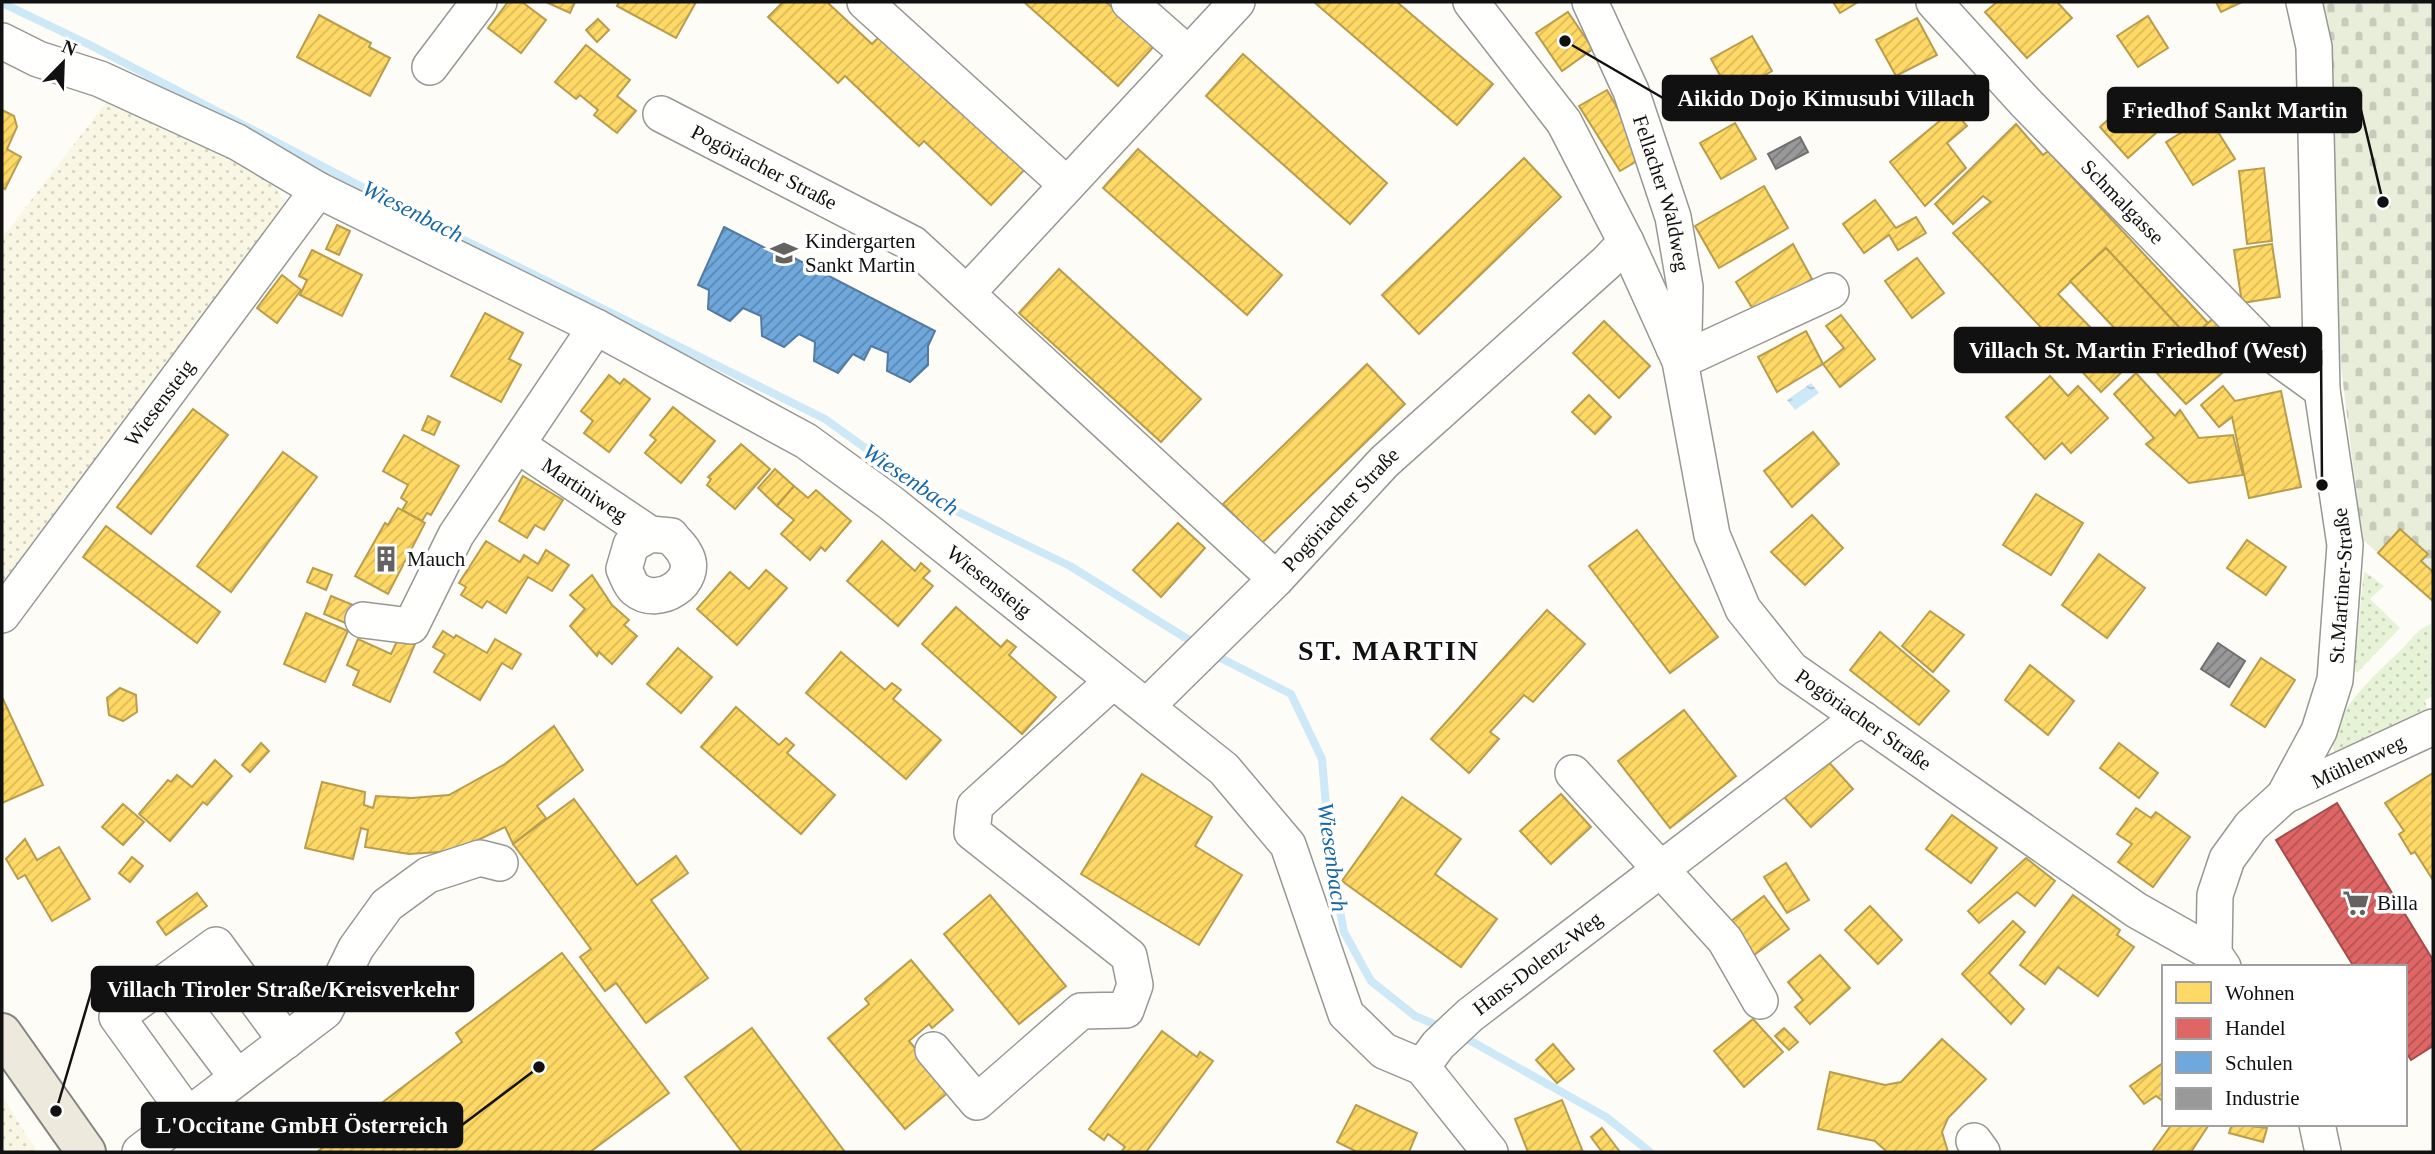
<svg xmlns="http://www.w3.org/2000/svg" width="2435" height="1154" viewBox="0 0 2435 1154" font-family="Georgia,serif">
  <defs>
    <pattern id="farmland-dots" width="8" height="8" patternUnits="userSpaceOnUse" patternTransform="scale(1.75)"><rect width="8" height="8" fill="#f9f7e4"/><path d="M2 2h.1M6 6h.1" fill="none" stroke="#d4d3c3" stroke-width="1.8" stroke-linecap="round"/></pattern>
    <pattern id="grass-dots" width="8" height="8" patternUnits="userSpaceOnUse" patternTransform="scale(1.75)"><rect width="8" height="8" fill="#e7f3d7"/><path d="M2 2h.1M6 6h.1" fill="none" stroke="#c5cfb8" stroke-width="1.8" stroke-linecap="round"/></pattern>
    <pattern id="cemetery-stones" width="16" height="16" patternUnits="userSpaceOnUse" patternTransform="scale(1.75)"><rect width="16" height="16" fill="#e9eedb"/><path d="M2 7V4a2 2 0 0 1 4 0v3zM10 15v-3a2 2 0 0 1 4 0v3z" fill="#c7cbbb"/></pattern>
    <pattern id="water-ripples" width="26" height="14" patternUnits="userSpaceOnUse" patternTransform="scale(1.75)"><rect width="26" height="14" fill="#cde8f7"/><path d="M2 4q2-2 4 0t4 0M15 11q2-2 4 0t4 0" fill="none" stroke="#afc6d3"/></pattern>
    <pattern id="homes-hatch" width="6" height="6" patternUnits="userSpaceOnUse" patternTransform="scale(1.75)"><rect width="6" height="6" fill="#ffd966"/><path d="M-1 1l2-2M0 6l6-6M5 7l2-2" fill="none" stroke="#dab957"/></pattern>
    <pattern id="shops-hatch" width="6" height="6" patternUnits="userSpaceOnUse" patternTransform="scale(1.75)"><rect width="6" height="6" fill="#e06666"/><path d="M-1 1l2-2M0 6l6-6M5 7l2-2" fill="none" stroke="#b45353"/></pattern>
    <pattern id="schools-hatch" width="6" height="6" patternUnits="userSpaceOnUse" patternTransform="scale(1.75)"><rect width="6" height="6" fill="#6fa8dc"/><path d="M-1 1l2-2M0 6l6-6M5 7l2-2" fill="none" stroke="#5a87b1"/></pattern>
    <pattern id="industry-hatch" width="6" height="6" patternUnits="userSpaceOnUse" patternTransform="scale(1.75)"><rect width="6" height="6" fill="#999"/><path d="M-1 1l2-2M0 6l6-6M5 7l2-2" fill="none" stroke="#7b7b7b"/></pattern>
  </defs>
  <rect width="100%" height="100%" fill="#fdfcf7"/>
  <g fill="url(#farmland-dots)">
    <polygon points="111,96 274,182 287,209 2,589 2,238"/>
    <polygon points="2,1095 25,1133 38,1152 2,1152"/>
  </g>
  <g fill="url(#grass-dots)">
    <polygon points="2364,571 2384,586 2370,599 2400,628 2357,673 2354,669"/>
    <path d="M2431,624l2,72 -8,4 2,11 -84,43 -9,-3c-8,-34 46,-81 68,-102 8,-9 18,-22 29,-25z"/>
  </g>
  <polygon fill="url(#cemetery-stones)" points="2322,2 2433,2 2433,601 2362,539 2340,358 2328,45"/>
  <polygon fill="url(#water-ripples)" points="1811,383 1819,393 1795,410 1787,400"/>
  <g fill="url(#homes-hatch)" stroke="#b89d4c" stroke-width="2">
    <polygon points="508,2 522,2 546,20 521,53 488,28"/>
    <polygon points="546,2 575,2 570,13"/>
    <polygon points="619,2 696,2 676,38 617,6"/>
    <polygon points="783,2 827,2 872,44 879,37 955,108 960,102 1028,166 991,205 924,141 919,146 845,76 838,83 768,17"/>
    <polygon points="1024,2 1106,2 1155,45 1118,86"/>
    <polygon points="1314,2 1397,2 1493,84 1457,125"/>
    <polygon points="1833,2 1858,2 1840,13"/>
    <polygon points="1997,2 2057,2 2072,18 2027,58 1985,12"/>
    <polygon points="2216,2 2242,2 2221,12"/>
    <polygon points="1568,12 1593,49 1562,71 1536,33"/>
    <polygon points="319,15 371,43 369,47 390,58 370,96 297,57"/>
    <polygon points="2148,16 2168,48 2138,67 2117,36"/>
    <polygon points="1917,18 1937,55 1896,76 1876,40"/>
    <polygon points="598,19 609,30 597,42 586,30"/>
    <polygon points="1752,36 1772,71 1731,95 1711,59"/>
    <polygon points="586,45 630,80 617,96 636,111 617,133 594,115 598,110 580,95 576,99 555,82"/>
    <polygon points="1243,54 1387,183 1350,224 1206,96"/>
    <polygon points="1607,90 1629,128 1637,161 1620,171 1579,106"/>
    <polygon points="2127,102 2156,133 2128,158 2100,127"/>
    <polygon points="2,110 14,116 17,127 7,149 21,157 5,189 2,187"/>
    <polygon points="1953,110 1967,126 1947,143 1966,168 1925,206 1890,162"/>
    <polygon points="2208,116 2235,159 2193,185 2166,142"/>
    <polygon points="1735,123 1756,159 1721,179 1700,143"/>
    <polygon points="2016,124 2043,155 2048,151 2208,323 2190,339 2106,248 2058,294 2128,366 2101,392 1953,233 1991,202 1983,196 1953,224 1935,204"/>
    <polygon points="1138,149 1282,275 1247,315 1103,188"/>
    <polygon points="1524,158 1561,197 1419,334 1382,295"/>
    <polygon points="2264,168 2272,241 2247,244 2239,171"/>
    <polygon points="1764,186 1788,228 1719,268 1695,226"/>
    <polygon points="1875,200 1896,228 1916,217 1926,233 1898,250 1889,235 1864,253 1843,224"/>
    <polygon points="337,225 350,231 339,255 326,249"/>
    <polygon points="1793,244 1812,279 1756,314 1736,282"/>
    <polygon points="2272,244 2280,297 2242,303 2234,250"/>
    <polygon points="2106,248 2190,339 2217,315 2248,351 2186,404 2070,281"/>
    <polygon points="312,250 362,275 342,316 300,295 307,280 299,276"/>
    <polygon points="1917,258 1944,293 1912,318 1885,281"/>
    <polygon points="1059,269 1201,399 1161,442 1019,313"/>
    <polygon points="282,275 301,290 277,323 257,308"/>
    <polygon points="485,313 523,333 509,359 521,365 501,402 451,376"/>
    <polygon points="1841,315 1875,359 1840,387 1823,364 1844,348 1826,326"/>
    <polygon points="1604,321 1650,366 1619,398 1573,353"/>
    <polygon points="1806,331 1823,364 1777,392 1758,357"/>
    <polygon points="1367,364 1405,404 1262,543 1223,504"/>
    <polygon points="2136,373 2175,416 2180,410 2199,438 2233,435 2243,475 2189,483 2146,444 2154,438 2114,394"/>
    <polygon points="609,375 620,384 624,379 650,399 609,452 584,433 593,421 581,411"/>
    <polygon points="2050,376 2068,396 2078,386 2108,418 2071,453 2062,443 2045,459 2006,417"/>
    <polygon points="2223,386 2235,401 2281,391 2301,487 2249,498 2232,417 2219,427 2201,405"/>
    <polygon points="1589,395 1611,417 1595,434 1572,412"/>
    <polygon points="673,407 715,441 681,483 645,453 656,440 650,435"/>
    <polygon points="193,409 228,435 151,534 117,507"/>
    <polygon points="428,416 440,422 434,435 422,430"/>
    <polygon points="1813,432 1839,464 1792,507 1764,471"/>
    <polygon points="404,435 459,466 431,515 427,513 422,521 402,510 407,502 401,498 408,485 383,471"/>
    <polygon points="741,444 770,469 735,509 707,485 711,479 708,477"/>
    <polygon points="283,452 317,477 231,592 197,566"/>
    <polygon points="775,469 794,486 777,506 758,488"/>
    <polygon points="523,476 563,500 544,530 535,525 527,538 499,521"/>
    <polygon points="794,486 808,498 816,490 851,521 825,551 821,547 810,560 781,534 794,520 777,506"/>
    <polygon points="2036,494 2083,523 2051,575 2003,545"/>
    <polygon points="398,508 425,523 388,594 355,576 385,523 388,525"/>
    <polygon points="1812,515 1843,548 1805,585 1771,552"/>
    <polygon points="1178,523 1205,548 1161,597 1133,570"/>
    <polygon points="106,526 220,612 197,643 83,557"/>
    <polygon points="2400,529 2428,554 2421,561 2433,572 2433,601 2378,553"/>
    <polygon points="1637,530 1718,637 1670,673 1589,566"/>
    <polygon points="2247,540 2286,567 2266,595 2227,568"/>
    <polygon points="486,541 520,562 524,555 538,564 546,550 569,565 552,591 528,577 506,613 487,601 482,608 461,595 466,587 459,583"/>
    <polygon points="882,541 915,571 921,563 930,571 923,578 933,586 898,626 847,581"/>
    <polygon points="2099,554 2145,588 2107,638 2062,605"/>
    <polygon points="313,568 332,575 326,590 307,582"/>
    <polygon points="766,570 787,588 737,645 697,609 730,572 749,589"/>
    <polygon points="592,575 612,605 629,620 624,625 637,636 612,664 599,652 597,656 570,626 585,609 570,595"/>
    <polygon points="331,596 358,607 350,625 324,614"/>
    <polygon points="956,607 1001,647 1007,640 1016,647 1009,655 1056,697 1022,734 922,644"/>
    <polygon points="1547,610 1585,644 1533,702 1524,695 1490,732 1499,739 1469,773 1431,739"/>
    <polygon points="1930,611 1964,635 1933,672 1902,646"/>
    <polygon points="306,613 348,631 325,682 284,664"/>
    <polygon points="443,631 454,638 456,635 487,653 495,639 521,654 512,669 502,663 480,700 434,672 445,654 433,647"/>
    <polygon points="1880,632 1949,691 1919,725 1850,670"/>
    <polygon points="399,637 415,644 390,702 353,685 359,671 347,665 358,639 391,654"/>
    <polygon points="678,648 712,677 681,713 647,684"/>
    <polygon points="841,652 885,690 892,683 901,690 893,699 941,740 906,779 806,693"/>
    <polygon points="2261,658 2295,680 2265,727 2231,705"/>
    <polygon points="2030,665 2074,701 2048,735 2005,700"/>
    <polygon points="120,688 136,695 137,712 123,721 109,715 107,698"/>
    <polygon points="2,697 43,785 2,803"/>
    <polygon points="736,707 779,745 786,738 794,745 787,753 835,795 801,834 701,747"/>
    <polygon points="1684,710 1736,776 1670,828 1618,761"/>
    <polygon points="554,726 583,770 537,806 546,818 513,844 505,827 455,851 409,854 365,847 368,830 361,828 353,859 305,848 322,782 365,792 364,805 373,808 376,796 412,798 449,795 505,764"/>
    <polygon points="261,743 269,751 250,772 242,765"/>
    <polygon points="2119,743 2158,773 2139,798 2100,768"/>
    <polygon points="1826,759 1853,789 1811,827 1784,797"/>
    <polygon points="215,760 232,776 207,805 203,802 170,841 139,814 168,780 171,782 177,775 192,787"/>
    <polygon points="2433,773 2433,880 2415,852 2411,854 2399,834 2404,831 2385,803"/>
    <polygon points="1142,774 1212,817 1195,846 1242,875 1199,945 1081,874"/>
    <polygon points="1561,794 1591,827 1551,864 1520,831"/>
    <polygon points="1402,797 1461,839 1435,874 1497,919 1461,967 1342,881"/>
    <polygon points="574,799 637,885 676,856 688,873 651,900 708,978 646,1023 616,983 605,991 580,957 591,949 513,844"/>
    <polygon points="123,804 144,822 123,845 102,827"/>
    <polygon points="2136,808 2151,818 2156,812 2190,837 2153,887 2118,862 2132,844 2117,834"/>
    <polygon points="1952,815 1997,848 1971,883 1926,849"/>
    <polygon points="25,839 37,860 59,847 90,899 52,921 25,875 18,879 6,859"/>
    <polygon points="132,857 143,866 130,882 119,873"/>
    <polygon points="2026,858 2055,881 2035,906 2017,892 1979,923 1968,911"/>
    <polygon points="1786,863 1809,900 1787,913 1764,877"/>
    <polygon points="197,893 207,906 166,935 157,922"/>
    <polygon points="990,895 1066,986 1019,1024 944,934"/>
    <polygon points="2073,895 2120,930 2117,935 2134,947 2098,996 2058,967 2045,984 2020,965"/>
    <polygon points="1764,896 1789,929 1746,961 1722,928"/>
    <polygon points="1870,906 1902,940 1878,964 1845,930"/>
    <polygon points="2013,921 2025,932 1989,973 2024,1009 2011,1024 1962,974"/>
    <polygon points="562,953 669,1093 590,1152 317,1152 462,1042 456,1033"/>
    <polygon points="1820,955 1850,988 1810,1024 1795,1007 1803,1000 1788,982"/>
    <polygon points="911,960 953,1010 932,1028 929,1024 909,1041 951,1090 905,1129 828,1038 869,1004 865,999"/>
    <polygon points="1753,1019 1783,1052 1744,1087 1714,1051"/>
    <polygon points="752,1028 845,1152 742,1152 685,1077"/>
    <polygon points="1784,1028 1798,1042 1789,1050 1775,1036"/>
    <polygon points="1162,1031 1197,1057 1200,1052 1213,1061 1146,1152 1121,1152 1125,1147 1108,1134 1104,1140 1089,1129"/>
    <polygon points="1942,1039 1986,1079 1948,1118 1942,1132 1948,1152 1887,1152 1875,1141 1818,1129 1830,1072 1885,1085 1901,1082"/>
    <polygon points="1553,1044 1574,1069 1557,1083 1536,1060"/>
    <polygon points="2163,1063 2164,1102 2156,1096 2144,1104 2130,1086"/>
    <polygon points="1562,1100 1583,1152 1528,1152 1515,1119"/>
    <polygon points="1356,1105 1417,1133 1409,1152 1357,1152 1337,1142"/>
    <polygon points="2172,1124 2201,1124 2208,1126 2191,1152 2152,1152"/>
    <polygon points="2232,1124 2267,1128 2263,1142 2229,1133"/>
    <polygon points="1602,1128 1620,1152 1602,1152 1591,1137"/>
  </g>
  <polygon fill="url(#shops-hatch)" stroke="#a24c4c" stroke-width="2" points="2337,803 2433,960 2433,1046 2411,1060 2405,1051 2405,967 2354,967 2276,840"/>
  <polygon fill="url(#schools-hatch)" stroke="#537b9f" stroke-width="2" points="724,227 773,252 775,248 935,331 928,346 928,365 910,382 887,371 888,353 871,346 864,360 853,354 838,373 814,361 815,342 799,334 784,347 762,336 761,316 743,308 730,321 708,309 709,290 698,285"/>
  <g fill="url(#industry-hatch)" stroke="#707070" stroke-width="2">
    <polygon points="1800,137 1808,152 1776,169 1768,154"/>
    <polygon points="2218,643 2245,661 2229,687 2201,669"/>
  </g>
  <g fill="none" stroke-linecap="round" stroke-linejoin="round">
    <g stroke="#cde8f7" stroke-width="8">
      <polyline points="2,3 92,46 458,237 825,419 946,506 1070,566 1197,645"/>
      <polyline points="1211,653 1291,694 1322,759 1331,863 1344,932 1371,981 1415,1016 1444,1028"/>
      <polyline points="1462,1036 1606,1117 1650,1152"/>
    </g>
    <g stroke="#979795" stroke-width="38">
      <g id="minor">
        <polyline points="865,2 1067,185"/>
        <polyline points="1129,2 1188,54"/>
        <path id="s1" d="M1471,2l93,120 62,120 54,119 32,174 31,74 48,60 345,241 78,44"/>
        <path id="s2" d="M1590,2l41,89 42,126 12,70 -1,47 -10,14"/>
        <path id="s3" d="M1934,2l91,100 243,249 54,39"/>
        <path id="s4" d="M2,41l36,18 62,20 137,63 81,48 278,137 210,114 85,62 333,266 64,76 58,169 38,37 38,16 68,85"/>
        <polyline points="430,67 479,2"/>
        <path id="s5" d="M661,114l252,130 363,335"/>
        <polyline points="967,293 1237,2"/>
        <polyline points="1680,361 1831,291"/>
        <path id="s6" d="M519,446l131,88 21,2c4,6 11,11 14,18 16,27 -27,55 -50,35 -5,-4 -8,-14 -11,-20l7,-24 19,-11"/>
        <path id="s7" d="M2,615l316,-425"/>
        <polyline points="363,620 411,626 456,535 596,327"/>
        <path id="s8" d="M1147,706l129,-127 108,-117 222,-199 20,-21"/>
        <polyline points="1573,773 1725,940 1760,1001"/>
        <path id="s9" d="M2284,796l149,-69"/>
        <path id="s10" d="M2223,967l-9,-13 1,-59 12,-36 24,-33 33,-30 35,-65 16,-51 10,-135 -23,-155 -8,-343 -10,-45"/>
        <polyline points="165,982 237,1077"/>
        <polyline points="933,1050 977,1102 1081,1011 1126,1010 1135,985 1129,956 972,832 975,806 1113,681"/>
        <path id="s11" d="M1422,1067l16,-22 32,-30 377,-288 16,-8"/>
        <polyline points="187,1114 117,1017 216,945 286,1041"/>
        <polyline points="2317,1124 2323,1152"/>
        <polyline points="1974,1141 1982,1152"/>
        <polyline points="140,1152 325,1011 356,948 387,905 428,875 480,858 500,863"/>
      </g>
    </g>
    <g stroke="#858482" stroke-width="42">
      <polyline id="major" points="2,1033 86,1152"/>
    </g>
    <use href="#minor" stroke="#fffffe" stroke-width="35"/>
    <use href="#major" stroke="#ede9dc" stroke-width="38"/>
  </g>
  <defs>
    <g id="school-bare" transform="scale(2.1)"><path d="M0-5L7-2L0 1L-7-2ZM-4 1L0 2.5L4 1V4Q0 6-4 4Z" fill="#646362" stroke="#fff" stroke-width="2.5" paint-order="stroke"/></g>
    <g id="building-bare" transform="scale(2.1)"><path d="M-4-6H4V6H1V3H-1V6H-4ZM-2.5-4.3h1.7v1.8h-1.7ZM.8-4.3h1.7v1.8H.8ZM-2.5-1h1.7V.8h-1.7ZM.8-1h1.7V.8H.8Z" fill="#646362" stroke="#fff" stroke-width="2.5" paint-order="stroke"/></g>
    <g id="supermarket-bare" transform="scale(2.1)"><path d="M-6-5.5h2.5l.6 2H6L4.5 2H-2.5L-4.4-4H-6ZM-1.5 3.2a1.3 1.3 0 1 0 .1 0ZM3 3.2a1.3 1.3 0 1 0 .1 0Z" fill="#646362" stroke="#fff" stroke-width="2.5" paint-order="stroke"/></g>
  </defs>
  <g fill-rule="evenodd">
    <use href="#school-bare" x="784" y="253"/>
    <use href="#building-bare" x="386" y="559"/>
    <use href="#supermarket-bare" x="2356" y="903"/>
  </g>
  <g text-anchor="middle" stroke-width="7" stroke-linejoin="round" paint-order="stroke">
    <g font-size="21" fill="#111" stroke="#fff">
      <text dy="7" stroke="none"><textPath href="#s5" startOffset="116">Pogöriacher Straße</textPath></text>
      <text dy="7" stroke="none"><textPath href="#s2" startOffset="205">Fellacher Waldweg</textPath></text>
      <text dy="7" stroke="none"><textPath href="#s3" startOffset="275">Schmalgasse</textPath></text>
      <text dy="7" stroke="none"><textPath href="#s7" startOffset="264">Wiesensteig</textPath></text>
      <text dy="7" stroke="none"><textPath href="#s6" startOffset="79">Martiniweg</textPath></text>
      <text dy="7" stroke="none"><textPath href="#s8" startOffset="276">Pogöriacher Straße</textPath></text>
      <text dy="7" stroke="none"><textPath href="#s4" startOffset="1130">Wiesensteig</textPath></text>
      <text dy="7" stroke="none"><textPath href="#s10" startOffset="420">St.Martiner-Straße</textPath></text>
      <text dy="7" stroke="none"><textPath href="#s1" startOffset="840">Pogöriacher Straße</textPath></text>
      <text dy="7" stroke="none"><textPath href="#s9" startOffset="82">Mühlenweg</textPath></text>
      <text dy="7" stroke="none"><textPath href="#s11" startOffset="156">Hans-Dolenz-Weg</textPath></text>
    </g>
    <g font-size="21" fill="#111" stroke="#fff" text-anchor="start">
      <text x="805" y="248">Kindergarten<tspan x="805" dy="24">Sankt Martin</tspan></text>
      <text x="407" y="566">Mauch</text>
      <text x="2377" y="910">Billa</text>
    </g>
    <g font-size="23" font-style="italic" fill="#1768a6" stroke="#fff">
      <text transform="translate(413 211) rotate(27)" y="8">Wiesenbach</text>
      <text transform="translate(911 479) rotate(34)" y="8">Wiesenbach</text>
      <text transform="translate(1333 857) rotate(82)" y="8">Wiesenbach</text>
    </g>
    <g font-size="28" font-weight="bold" letter-spacing="2" fill="#111" stroke="#fff">
      <text x="1389" y="660">ST. MARTIN</text>
    </g>
  </g>
  <path fill="none" stroke="#111" stroke-width="2.5" d="M1565 41L1663 98M2383 202L2361 110M2322 485L2321 350M56 1111L92 989M539 1067L462 1125"/>
  <g fill="#111" stroke="#fff" stroke-width="2.5">
    <circle cx="1565" cy="41" r="7"/>
    <circle cx="2383" cy="202" r="7"/>
    <circle cx="2322" cy="485" r="7"/>
    <circle cx="56" cy="1111" r="7"/>
    <circle cx="539" cy="1067" r="7"/>
  </g>
  <g fill="#111" stroke="#111" stroke-width="2.5">
    <rect x="1663" y="76" width="325" height="44" rx="7"/>
    <rect x="2108" y="88" width="253" height="44" rx="7"/>
    <rect x="1955" y="328" width="366" height="44" rx="7"/>
    <rect x="92" y="967" width="381" height="44" rx="7"/>
    <rect x="142" y="1103" width="320" height="44" rx="7"/>
  </g>
  <g font-size="23" text-anchor="middle" font-weight="bold" fill="#fff">
    <text x="1826" y="106">Aikido Dojo Kimusubi Villach</text>
    <text x="2235" y="118">Friedhof Sankt Martin</text>
    <text x="2138" y="358">Villach St. Martin Friedhof (West)</text>
    <text x="283" y="997">Villach Tiroler Straße/Kreisverkehr</text>
    <text x="302" y="1133">L'Occitane GmbH Österreich</text>
  </g>
  <rect width="2435" height="1154" fill="none" stroke="#111111" stroke-width="7"/>
  <rect x="2162" y="965" width="245" height="161" fill="#ffffff" stroke="#a0a0a0" stroke-width="2"/>
  <rect x="2176" y="982" width="35" height="21" fill="#ffd966" stroke="#a0a0a0" stroke-width="2"/>
  <text x="2225" y="1000" font-size="21" fill="#111111">Wohnen</text>
  <rect x="2176" y="1018" width="35" height="21" fill="#e06666" stroke="#a0a0a0" stroke-width="2"/>
  <text x="2225" y="1035" font-size="21" fill="#111111">Handel</text>
  <rect x="2176" y="1052" width="35" height="21" fill="#6fa8dc" stroke="#a0a0a0" stroke-width="2"/>
  <text x="2225" y="1070" font-size="21" fill="#111111">Schulen</text>
  <rect x="2176" y="1088" width="35" height="21" fill="#999999" stroke="#a0a0a0" stroke-width="2"/>
  <text x="2225" y="1105" font-size="21" fill="#111111">Industrie</text>
  <g transform="translate(63 63) rotate(23)" stroke="#ffffff" stroke-width="5" paint-order="stroke">
  <path d="M0-5L12 26L0 18L-12 26Z" fill="#111111"/>
  <text y="-10" font-size="19" font-weight="bold" text-anchor="middle" fill="#111111">N</text>
  </g>
</svg>
